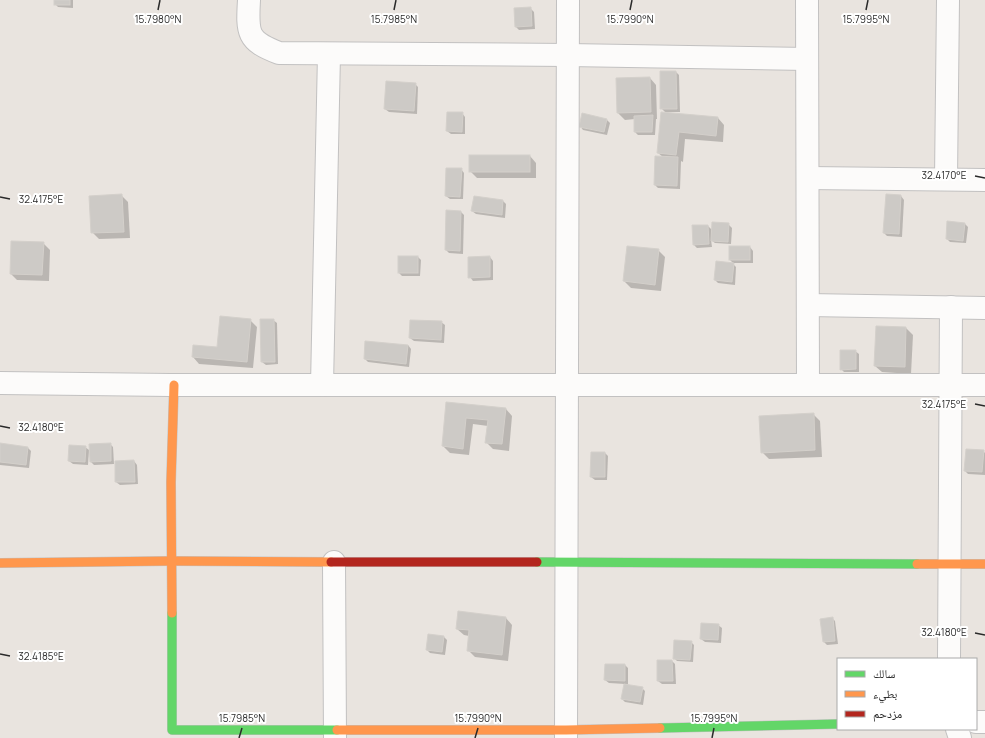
<svg xmlns="http://www.w3.org/2000/svg" width="985" height="738" viewBox="0 0 985 738" font-family="Manrope,'Noto Naskh Arabic',sans-serif">
  <rect width="100%" height="100%" fill="#e9e4df"/>
  <g fill="#0003">
    <polygon points="55,0 73,0 73,8 58,7 55,4"/>
    <polygon points="530,8 534,12 535,29 519,30 516,27"/>
    <polygon points="676,72 679,75 680,112 665,112 661,108"/>
    <polygon points="650,78 656,85 657,119 656,119 655,135 638,135 635,132 635,119 625,120 618,113"/>
    <polygon points="415,84 418,87 417,114 389,112 385,109"/>
    <polygon points="462,113 465,117 465,134 451,134 447,131"/>
    <polygon points="662,113 718,118 724,125 723,142 685,139 683,162 681,161 680,189 658,188 655,185 663,157 658,153"/>
    <polygon points="607,120 610,123 607,135 583,130 580,126"/>
    <polygon points="530,156 536,163 536,178 477,178 470,171"/>
    <polygon points="461,169 464,173 463,199 450,199 446,196"/>
    <polygon points="121,195 128,202 130,238 99,239 92,232"/>
    <polygon points="887,195 901,196 904,200 902,237 887,236 884,233"/>
    <polygon points="475,197 503,201 506,204 505,218 476,214 472,211"/>
    <polygon points="447,211 461,212 464,215 463,254 449,253 446,250"/>
    <polygon points="728,224 732,228 731,244 715,243 711,240 712,247 697,248 694,245 708,226 712,230"/>
    <polygon points="965,224 968,227 966,243 950,242 947,239"/>
    <polygon points="43,243 50,250 49,281 17,280 11,274"/>
    <polygon points="730,247 750,247 753,251 753,263 733,263 730,260"/>
    <polygon points="658,250 665,257 661,291 631,288 624,281"/>
    <polygon points="418,257 421,260 420,276 402,276 399,273"/>
    <polygon points="490,257 493,261 493,280 473,281 470,277"/>
    <polygon points="733,264 736,267 735,285 718,283 715,280"/>
    <polygon points="250,320 257,327 253,368 199,364 193,357 218,348"/>
    <polygon points="273,320 277,323 278,364 266,365 262,362"/>
    <polygon points="441,322 445,325 444,343 414,341 410,338"/>
    <polygon points="877,327 906,328 913,335 911,374 882,372 875,366"/>
    <polygon points="408,345 411,349 409,367 368,362 365,359"/>
    <polygon points="855,351 859,354 859,372 844,372 841,369"/>
    <polygon points="447,403 506,409 512,416 509,451 493,449 486,442 488,426 473,424 469,455 450,453 443,446"/>
    <polygon points="813,414 820,421 822,457 769,459 762,452"/>
    <polygon points="0,444 28,448 31,451 29,468 0,465"/>
    <polygon points="110,444 113,447 114,464 94,465 91,462"/>
    <polygon points="85,447 89,450 88,465 73,464 69,461"/>
    <polygon points="983,451 985,453 985,475 968,474 965,471"/>
    <polygon points="605,453 608,456 607,480 595,480 591,477"/>
    <polygon points="134,461 137,465 138,484 120,485 116,482"/>
    <polygon points="506,618 512,625 508,661 475,657 468,650 469,636 464,635 457,629"/>
    <polygon points="832,618 835,621 838,644 827,645 824,642"/>
    <polygon points="718,625 722,628 721,643 705,642 701,639"/>
    <polygon points="444,637 447,640 445,655 430,653 427,650"/>
    <polygon points="691,642 694,645 693,662 677,661 674,658"/>
    <polygon points="672,661 675,664 676,684 662,684 658,681"/>
    <polygon points="625,665 628,668 628,686 642,688 645,691 643,705 625,702 622,699 625,684 609,683 605,680"/>
  </g>
  <g fill="#cdcac6" stroke="#d4d0cb">
    <rect x="54" y="0" width="16" height="5"/>
    <polygon points="531,7 532,26 515,27 514,8"/>
    <polygon points="660,71 676,71 677,109 660,109"/>
    <polygon points="650,77 651,112 617,113 616,78"/>
    <polygon points="386,81 416,83 414,111 384,109"/>
    <polygon points="447,112 463,112 462,132 446,131"/>
    <polygon points="661,112 718,117 716,136 679,132 676,155 657,153"/>
    <polygon points="582,113 607,119 604,132 579,127"/>
    <polygon points="653,115 652,132 634,132 634,116"/>
    <rect x="469" y="155" width="61" height="17"/>
    <polygon points="655,156 678,157 677,186 654,185"/>
    <polygon points="446,168 462,168 460,197 445,196"/>
    <polygon points="122,194 124,232 91,233 89,196"/>
    <polygon points="886,194 901,195 899,234 883,233"/>
    <polygon points="474,196 503,200 502,215 471,211"/>
    <polygon points="446,210 461,211 460,251 445,250"/>
    <polygon points="947,221 965,223 963,241 946,239"/>
    <polygon points="712,222 729,223 728,242 711,241"/>
    <polygon points="692,225 708,225 709,244 693,245"/>
    <polygon points="11,241 44,242 42,275 10,274"/>
    <polygon points="627,246 659,249 655,285 623,281"/>
    <rect x="729" y="246" width="21" height="14"/>
    <rect x="398" y="256" width="20" height="17"/>
    <polygon points="490,256 490,277 468,278 468,257"/>
    <polygon points="716,261 734,263 732,282 714,280"/>
    <polygon points="220,316 251,319 247,362 192,357 193,345 217,347"/>
    <polygon points="260,319 274,319 275,362 261,362"/>
    <polygon points="410,320 442,321 441,340 409,338"/>
    <polygon points="876,326 906,327 905,367 874,366"/>
    <polygon points="365,341 408,345 406,364 364,359"/>
    <polygon points="840,350 856,350 856,369 840,370"/>
    <polygon points="446,402 506,408 502,444 485,443 488,420 466,418 463,449 442,446"/>
    <polygon points="814,413 815,450 761,453 759,416"/>
    <polygon points="0,443 28,447 26,465 0,462"/>
    <polygon points="111,443 111,461 90,462 89,444"/>
    <polygon points="69,445 86,446 85,462 68,461"/>
    <polygon points="966,449 984,450 982,472 964,471"/>
    <polygon points="591,452 605,452 605,477 590,477"/>
    <polygon points="134,460 135,482 115,482 115,461"/>
    <polygon points="458,611 506,617 502,655 467,651 469,630 456,629"/>
    <polygon points="833,617 835,641 823,642 820,619"/>
    <polygon points="701,623 719,624 718,640 700,639"/>
    <polygon points="428,634 444,636 442,652 426,650"/>
    <polygon points="674,640 692,641 690,660 673,659"/>
    <polygon points="657,660 672,660 673,681 657,681"/>
    <polygon points="605,664 625,664 625,681 604,680"/>
    <polygon points="624,684 643,687 640,702 621,699"/>
  </g>
  <g fill="none" stroke-linecap="round" stroke-linejoin="round">
    <g stroke="#c2c1c1" stroke-width="24">
      <g id="street">
        <path d="M249,0c-2,33 -2,41 30,53l289,2 239,4"/>
        <polyline points="807,0 808,385"/>
        <polyline points="808,178 985,180"/>
        <polyline points="946,179 948,0"/>
        <polyline points="808,305 985,308"/>
        <polyline points="0,383 170,385 985,385"/>
        <polyline points="322,385 329,54"/>
        <polyline points="334,562 335,738"/>
        <polyline points="949,659 951,307"/>
        <polyline points="976,722 985,722"/>
        <polyline points="957,729 960,738"/>
        <polyline points="566,738 568,0"/>
      </g>
    </g>
    <g stroke="#c2c1c1" stroke-width="10">
      <g id="fast">
        <polyline points="537,562 917,564"/>
        <polyline points="172,613 172,730 337,730"/>
        <polyline points="660,728 838,724"/>
      </g>
    </g>
    <g stroke="#c2c1c1" stroke-width="10">
      <g id="slow">
        <polyline points="0,563 171,561 331,562"/>
        <polyline points="917,564 985,564"/>
        <polyline points="172,613 171,482 174,385"/>
        <polyline points="337,730 566,730 660,728"/>
      </g>
    </g>
    <g stroke="#c2c1c1" stroke-width="10">
      <polyline id="jam" points="331,562 537,562"/>
    </g>
    <use href="#street" stroke="#fcfbfa" stroke-width="22"/>
    <use href="#fast" stroke="#63d668" stroke-width="9"/>
    <use href="#slow" stroke="#ff974d" stroke-width="9"/>
    <use href="#jam" stroke="#b3261e" stroke-width="9"/>
  </g>
  <path fill="none" stroke="#2a2a2a" stroke-width="1.5" d="M158,10l2,-10M394,10l2,-10M630,10l2,-10M866,10l2,-10M975,176l10,2M0,197l10,2M975,404l10,2M0,426l10,2M975,633l10,2M0,654l10,2M239,738l3,-10M475,738l3,-10M712,738l2,-10"/>
  <g font-size="10" text-anchor="middle" fill="#2a2a2a" stroke="#fff" stroke-width="4" stroke-linejoin="round" paint-order="stroke">
    <text x="158" y="23">15.7980°N</text>
    <text x="394" y="23">15.7985°N</text>
    <text x="630" y="23">15.7990°N</text>
    <text x="866" y="23">15.7995°N</text>
    <text x="944" y="179">32.4170°E</text>
    <text x="41" y="203">32.4175°E</text>
    <text x="944" y="408">32.4175°E</text>
    <text x="41" y="431">32.4180°E</text>
    <text x="944" y="636">32.4180°E</text>
    <text x="41" y="660">32.4185°E</text>
    <text x="242" y="722">15.7985°N</text>
    <text x="478" y="722">15.7990°N</text>
    <text x="714" y="722">15.7995°N</text>
  </g>
  <rect x="837" y="658" width="140" height="72" fill="#ffffff" stroke="#aaaaaa"/>
  <rect x="845" y="671" width="20" height="6" fill="#63d668" stroke="#aaaaaa"/>
  <text x="873" y="678" font-size="12" fill="#2a2a2a">سالك</text>
  <rect x="845" y="691" width="20" height="6" fill="#ff974d" stroke="#aaaaaa"/>
  <text x="873" y="698" font-size="12" fill="#2a2a2a">بطيء</text>
  <rect x="845" y="711" width="20" height="6" fill="#b3261e" stroke="#aaaaaa"/>
  <text x="873" y="718" font-size="12" fill="#2a2a2a">مزدحم</text>
</svg>
